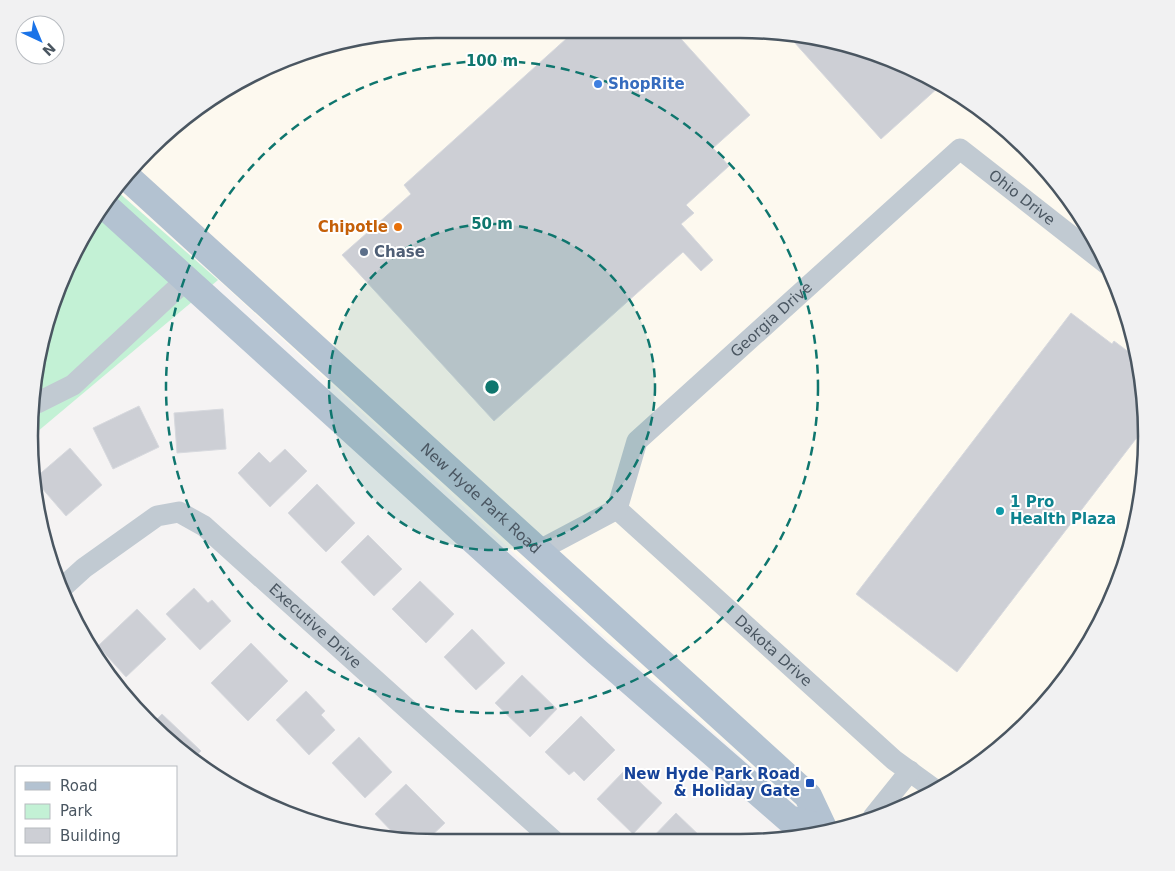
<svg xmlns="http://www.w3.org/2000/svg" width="1175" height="871" viewBox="0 0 1175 871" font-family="'DejaVu Sans',sans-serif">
  <rect width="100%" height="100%" fill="#f5f3f3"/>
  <polygon fill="#fdf9ef" points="436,29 766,30 844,43 965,97 1062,188 1104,256 1132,331 1145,409 1143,489 1125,567 1092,639 1045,704 987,758 895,811 824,830 605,637 202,265 117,191 148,148 232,83 330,43"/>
  <polygon fill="#c3f1d5" points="117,191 218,280 31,437 37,356 71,255"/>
  <g fill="#cdcfd5" stroke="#d7d9de">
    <polygon points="577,29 672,29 750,115 713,148 729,166 686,205 694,213 681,224 713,260 701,271 683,252 494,421 342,255 411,194 404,185"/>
    <polygon points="786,33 844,43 940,86 881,139"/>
    <polygon points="1071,313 1112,344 1114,341 1134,356 1132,359 1138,364 1145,409 1145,427 957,672 856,594"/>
    <polygon points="139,406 159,447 113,469 93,428"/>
    <polygon points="223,409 226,449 177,453 174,413"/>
    <polygon points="70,448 102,485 66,516 34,479"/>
    <polygon points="285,449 307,471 270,507 238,473 259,452 270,463"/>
    <polygon points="317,484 355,523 326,552 288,513"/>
    <polygon points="368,535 402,569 374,596 341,562"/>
    <polygon points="420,581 454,614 426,643 392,609"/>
    <polygon points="194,588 208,603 212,600 231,621 200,650 166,614"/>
    <polygon points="137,609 166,639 126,677 98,646"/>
    <polygon points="472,629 505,663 476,690 444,657"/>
    <polygon points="251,643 288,681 248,721 211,683"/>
    <polygon points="522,675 557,709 530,737 495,703"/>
    <polygon points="306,691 325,711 321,715 335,730 309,755 276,720"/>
    <polygon points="162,714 201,751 193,759 168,741 152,724"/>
    <polygon points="581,716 615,750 584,781 574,771 569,775 545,752"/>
    <polygon points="359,737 392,772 365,798 332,763"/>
    <polygon points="218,769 242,792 213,774"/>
    <polygon points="626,769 662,803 633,834 597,799"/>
    <polygon points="406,784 445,823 426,841 399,839 375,814"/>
    <polygon points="676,813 703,839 650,840"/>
  </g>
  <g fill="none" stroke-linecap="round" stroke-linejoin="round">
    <g stroke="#c1cad2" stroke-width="21">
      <polyline points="37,403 73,385 187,279"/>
      <path id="s1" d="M617,509l20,-68 323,-292 148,116"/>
      <path id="s2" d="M617,509l277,251 40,29"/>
      <polyline points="538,551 617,509"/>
      <path id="s3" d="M62,588l22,-20 73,-52 22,-4 25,14 349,314"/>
      <polyline points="873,817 910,771"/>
    </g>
    <g stroke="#b3c2d1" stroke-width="28">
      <path id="s4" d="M127,177l681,619 16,34"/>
      <polyline points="106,207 597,652 789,819 822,828"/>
    </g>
  </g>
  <circle cx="492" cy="387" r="163" fill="#0f766e" fill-opacity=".12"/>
  <g fill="none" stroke="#0f766e" stroke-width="2.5" stroke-dasharray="9 6">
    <circle cx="492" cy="387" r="163"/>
    <circle cx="492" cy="387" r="326"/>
  </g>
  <circle fill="#3f7fe0" stroke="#fff" stroke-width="2" cx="598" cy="84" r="5"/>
  <circle fill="#e8710a" stroke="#fff" stroke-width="2" cx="398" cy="227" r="5"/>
  <circle fill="#5c6f8a" stroke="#fff" stroke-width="2" cx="364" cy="252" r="5"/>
  <circle fill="#0f9aa8" stroke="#fff" stroke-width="2" cx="1000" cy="511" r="5"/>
  <rect fill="#1a4fb4" stroke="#fff" stroke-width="2" x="805" y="778" width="10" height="10" rx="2.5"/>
  <g text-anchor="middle" stroke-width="4" stroke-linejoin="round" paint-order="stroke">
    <g font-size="15" font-weight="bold" fill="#366cbe" stroke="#fff" text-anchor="start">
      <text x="608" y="89">ShopRite</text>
    </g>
    <g font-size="15" fill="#4a5661" stroke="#fff">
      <text dy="5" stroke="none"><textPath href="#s1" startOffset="585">Ohio Drive</textPath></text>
      <text dy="5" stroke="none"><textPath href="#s1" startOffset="252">Georgia Drive</textPath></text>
      <text dy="5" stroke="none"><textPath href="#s4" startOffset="478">New Hyde Park Road</textPath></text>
      <text dy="5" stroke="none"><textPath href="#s3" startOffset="320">Executive Drive</textPath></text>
      <text dy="5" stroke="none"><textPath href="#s2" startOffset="211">Dakota Drive</textPath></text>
    </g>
    <g font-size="15" font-weight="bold" fill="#c56008" stroke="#fff" text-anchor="end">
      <text x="388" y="232">Chipotle</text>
    </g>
    <g font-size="15" font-weight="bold" fill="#4e5e75" stroke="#fff" text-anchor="start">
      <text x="374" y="257">Chase</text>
    </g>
    <g font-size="15" font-weight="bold" fill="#0d838f" stroke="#fff" text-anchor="start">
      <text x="1010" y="507">1 Pro<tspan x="1010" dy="17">Health Plaza</tspan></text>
    </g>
    <g font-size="15" font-weight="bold" fill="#164399" stroke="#fff" text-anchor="end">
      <text x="800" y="779">New Hyde Park Road<tspan x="800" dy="17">&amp; Holiday Gate</tspan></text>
    </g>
  </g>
  <path d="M0 0H1175V871H0ZM436 38H740A398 398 0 0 1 1138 436V436A398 398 0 0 1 740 834H436A398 398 0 0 1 38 436V436A398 398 0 0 1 436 38Z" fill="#f1f1f2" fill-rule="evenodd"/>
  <path fill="none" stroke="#4a5661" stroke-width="2.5" d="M436 38H740A398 398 0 0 1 1138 436V436A398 398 0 0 1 740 834H436A398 398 0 0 1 38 436V436A398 398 0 0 1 436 38Z"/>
  <circle cx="492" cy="387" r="8" fill="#0f766e" stroke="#fff" stroke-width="2.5"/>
  <g font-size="15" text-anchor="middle" font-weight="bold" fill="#0f766e" stroke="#fff" stroke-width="4" stroke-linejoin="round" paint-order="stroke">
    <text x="492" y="66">100 m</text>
    <text x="492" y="229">50 m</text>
  </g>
  <rect x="15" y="766" width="162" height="90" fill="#ffffff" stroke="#b7bbc0"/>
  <rect x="25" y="782" width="25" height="8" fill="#b3c2d1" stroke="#b7bbc0"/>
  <text x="60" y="791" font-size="15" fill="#4a5661">Road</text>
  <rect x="25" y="804" width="25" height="15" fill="#c3f1d5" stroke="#b7bbc0"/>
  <text x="60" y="816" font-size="15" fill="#4a5661">Park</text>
  <rect x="25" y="828" width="25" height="15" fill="#cdcfd5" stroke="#b7bbc0"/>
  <text x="60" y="841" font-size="15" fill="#4a5661">Building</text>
  <g transform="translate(40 40) rotate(136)"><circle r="24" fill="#ffffff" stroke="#b7bbc0"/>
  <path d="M0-4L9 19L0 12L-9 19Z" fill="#1a73e8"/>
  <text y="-8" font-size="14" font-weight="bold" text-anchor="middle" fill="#4a5661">N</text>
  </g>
</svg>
